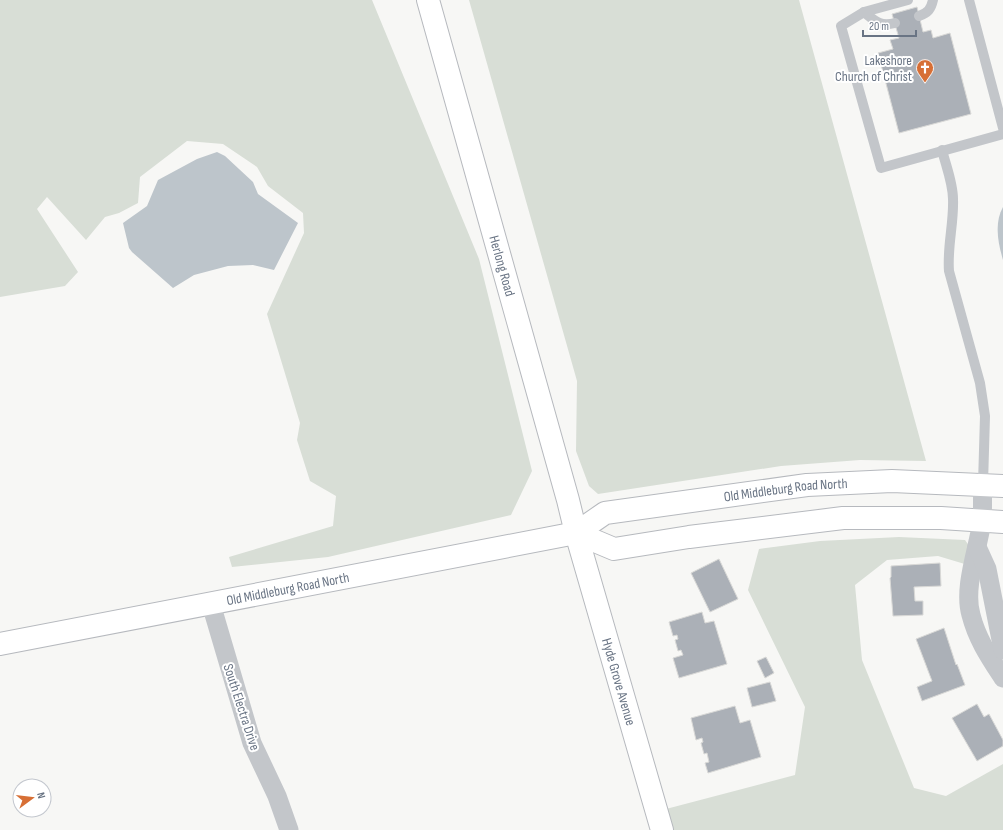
<svg xmlns="http://www.w3.org/2000/svg" width="1003" height="830" viewBox="0 0 1003 830" font-family="'Sofia Sans Condensed',sans-serif">
  <rect width="100%" height="100%" fill="#f7f7f5"/>
  <g fill="#d8ded6">
    <polygon points="0,0 372,0 479,259 532,471 511,515 328,557 232,567 229,557 333,526 336,496 310,481 297,440 300,423 267,314 304,233 303,213 268,186 257,167 223,144 187,141 140,177 138,203 119,213 105,217 86,240 47,197 37,209 78,272 65,286 0,297"/>
    <polygon points="469,0 799,0 926,461 860,460 781,466 598,494 589,486 576,451 577,381"/>
    <polygon points="899,537 965,540 970,547 968,565 938,556 887,560 855,585 862,660 914,788 946,796 1003,764 1003,830 672,830 666,809 795,775 805,707 748,590 759,549 820,541"/>
  </g>
  <g fill="#bdc5cb">
    <polygon points="217,152 225,156 253,182 258,194 298,223 274,270 253,265 228,266 194,275 173,288 132,252 129,248 123,223 147,206 158,180 197,159"/>
    <path d="M1003,207v53c-5,-17 -9,-37 0,-53z"/>
  </g>
  <g fill="#abb0b7" stroke="#d9d9d7">
    <polygon points="917,7 923,32 931,30 933,38 950,33 971,114 899,133 878,53 893,49 890,40 899,38 892,14"/>
    <polygon points="719,559 738,599 710,612 691,573"/>
    <polygon points="940,563 941,586 914,587 915,601 923,601 923,615 893,616 890,578 891,577 891,566"/>
    <polygon points="702,612 705,623 714,621 727,664 679,678 673,658 683,655 681,650 678,651 675,640 678,639 677,635 673,636 669,622"/>
    <polygon points="944,628 956,665 957,664 965,685 922,701 917,687 932,681 916,639"/>
    <polygon points="766,657 774,673 765,678 757,661"/>
    <polygon points="770,682 776,701 752,707 747,688"/>
    <polygon points="977,704 984,717 989,714 1003,740 1003,746 977,761 952,718"/>
    <polygon points="735,706 740,723 750,720 761,757 708,773 705,763 709,762 707,753 704,754 701,743 703,742 702,738 696,740 691,718"/>
  </g>
  <g fill="none" stroke-linecap="round" stroke-linejoin="round">
    <g stroke="#b6b9be" stroke-width="24">
      <g id="secondary">
        <path id="s1" d="M428,0l140,500 8,33 86,297"/>
        <polyline points="576,533 614,549 689,537 843,518 941,518 1003,522"/>
        <path id="s2" d="M0,644l576,-111 29,-20 202,-28 85,-4 111,5"/>
      </g>
    </g>
    <g stroke="#c3c6ca" stroke-width="10">
      <polyline points="908,0 864,12 841,26 881,168 1003,134"/>
      <polyline points="969,0 1003,128"/>
      <path d="M864,12c11,9 16,15 31,11"/>
      <path d="M919,16c9,-3 12,-7 14,-16"/>
      <path d="M942,150c4,16 11,33 11,49 1,24 -6,48 -4,72l31,112 5,33 -2,68"/>
    </g>
    <g stroke="#c3c6ca" stroke-width="19">
      <path d="M983,484c-1,12 0,25 -1,37 -4,28 -19,67 -11,94 6,24 19,43 32,63"/>
      <polyline points="977,547 987,569 1003,650"/>
      <polyline points="211,604 252,743 277,796 289,830"/>
    </g>
    <use href="#secondary" stroke="#fff" stroke-width="22"/>
  </g>
  <defs>
    <g id="church-pin" transform="scale(0.9)"><path d="M0 17L-7.5 6A9.5 9.5 0 1 1 7.5 6Z" fill="#d76f35" stroke="#fff"/><path d="M-1.2-6h2.4v3.5h3.3v2.4h-3.3V6h-2.4V-.1h-3.3v-2.4h3.3Z" fill="#fff"/></g>
  </defs>
  <g fill-rule="evenodd">
    <use href="#church-pin" x="925" y="68"/>
  </g>
  <g text-anchor="middle" stroke-width="4" stroke-linejoin="round" paint-order="stroke">
    <g font-size="14" fill="#697484" stroke="#fff" text-anchor="end">
      <text x="912" y="65">Lakeshore<tspan x="912" dy="16">Church of Christ</tspan></text>
    </g>
    <g font-size="14" fill="#697484" stroke="#fff">
      <text dy="5" stroke="none"><textPath href="#s1" startOffset="276">Herlong Road</textPath></text>
      <text dy="5" stroke="none"><textPath href="#s2" startOffset="804">Old Middleburg Road North</textPath></text>
      <text dy="5" stroke="none"><textPath href="#s2" startOffset="293">Old Middleburg Road North</textPath></text>
      <text dy="5" stroke="none"><textPath href="#s1" startOffset="708">Hyde Grove Avenue</textPath></text>
      <text transform="translate(242 707) rotate(72)" y="5">South Electra Drive</text>
    </g>
  </g>
  <g transform="translate(32 798) rotate(75)"><circle r="19" fill="#ffffff" stroke="#c3c7ce"/>
  <path d="M0-3L7 15L0 10L-7 15Z" fill="#d76f35"/>
  <text y="-6" font-size="11" font-weight="bold" text-anchor="middle" fill="#697484">N</text>
  </g>
  <path d="M863 30v6h53v-6" fill="none" stroke="#697484" stroke-width="2"/>
  <text x="869" y="30" font-size="12" fill="#697484" stroke="#ffffff" stroke-width="3" paint-order="stroke">20 m</text>
</svg>
